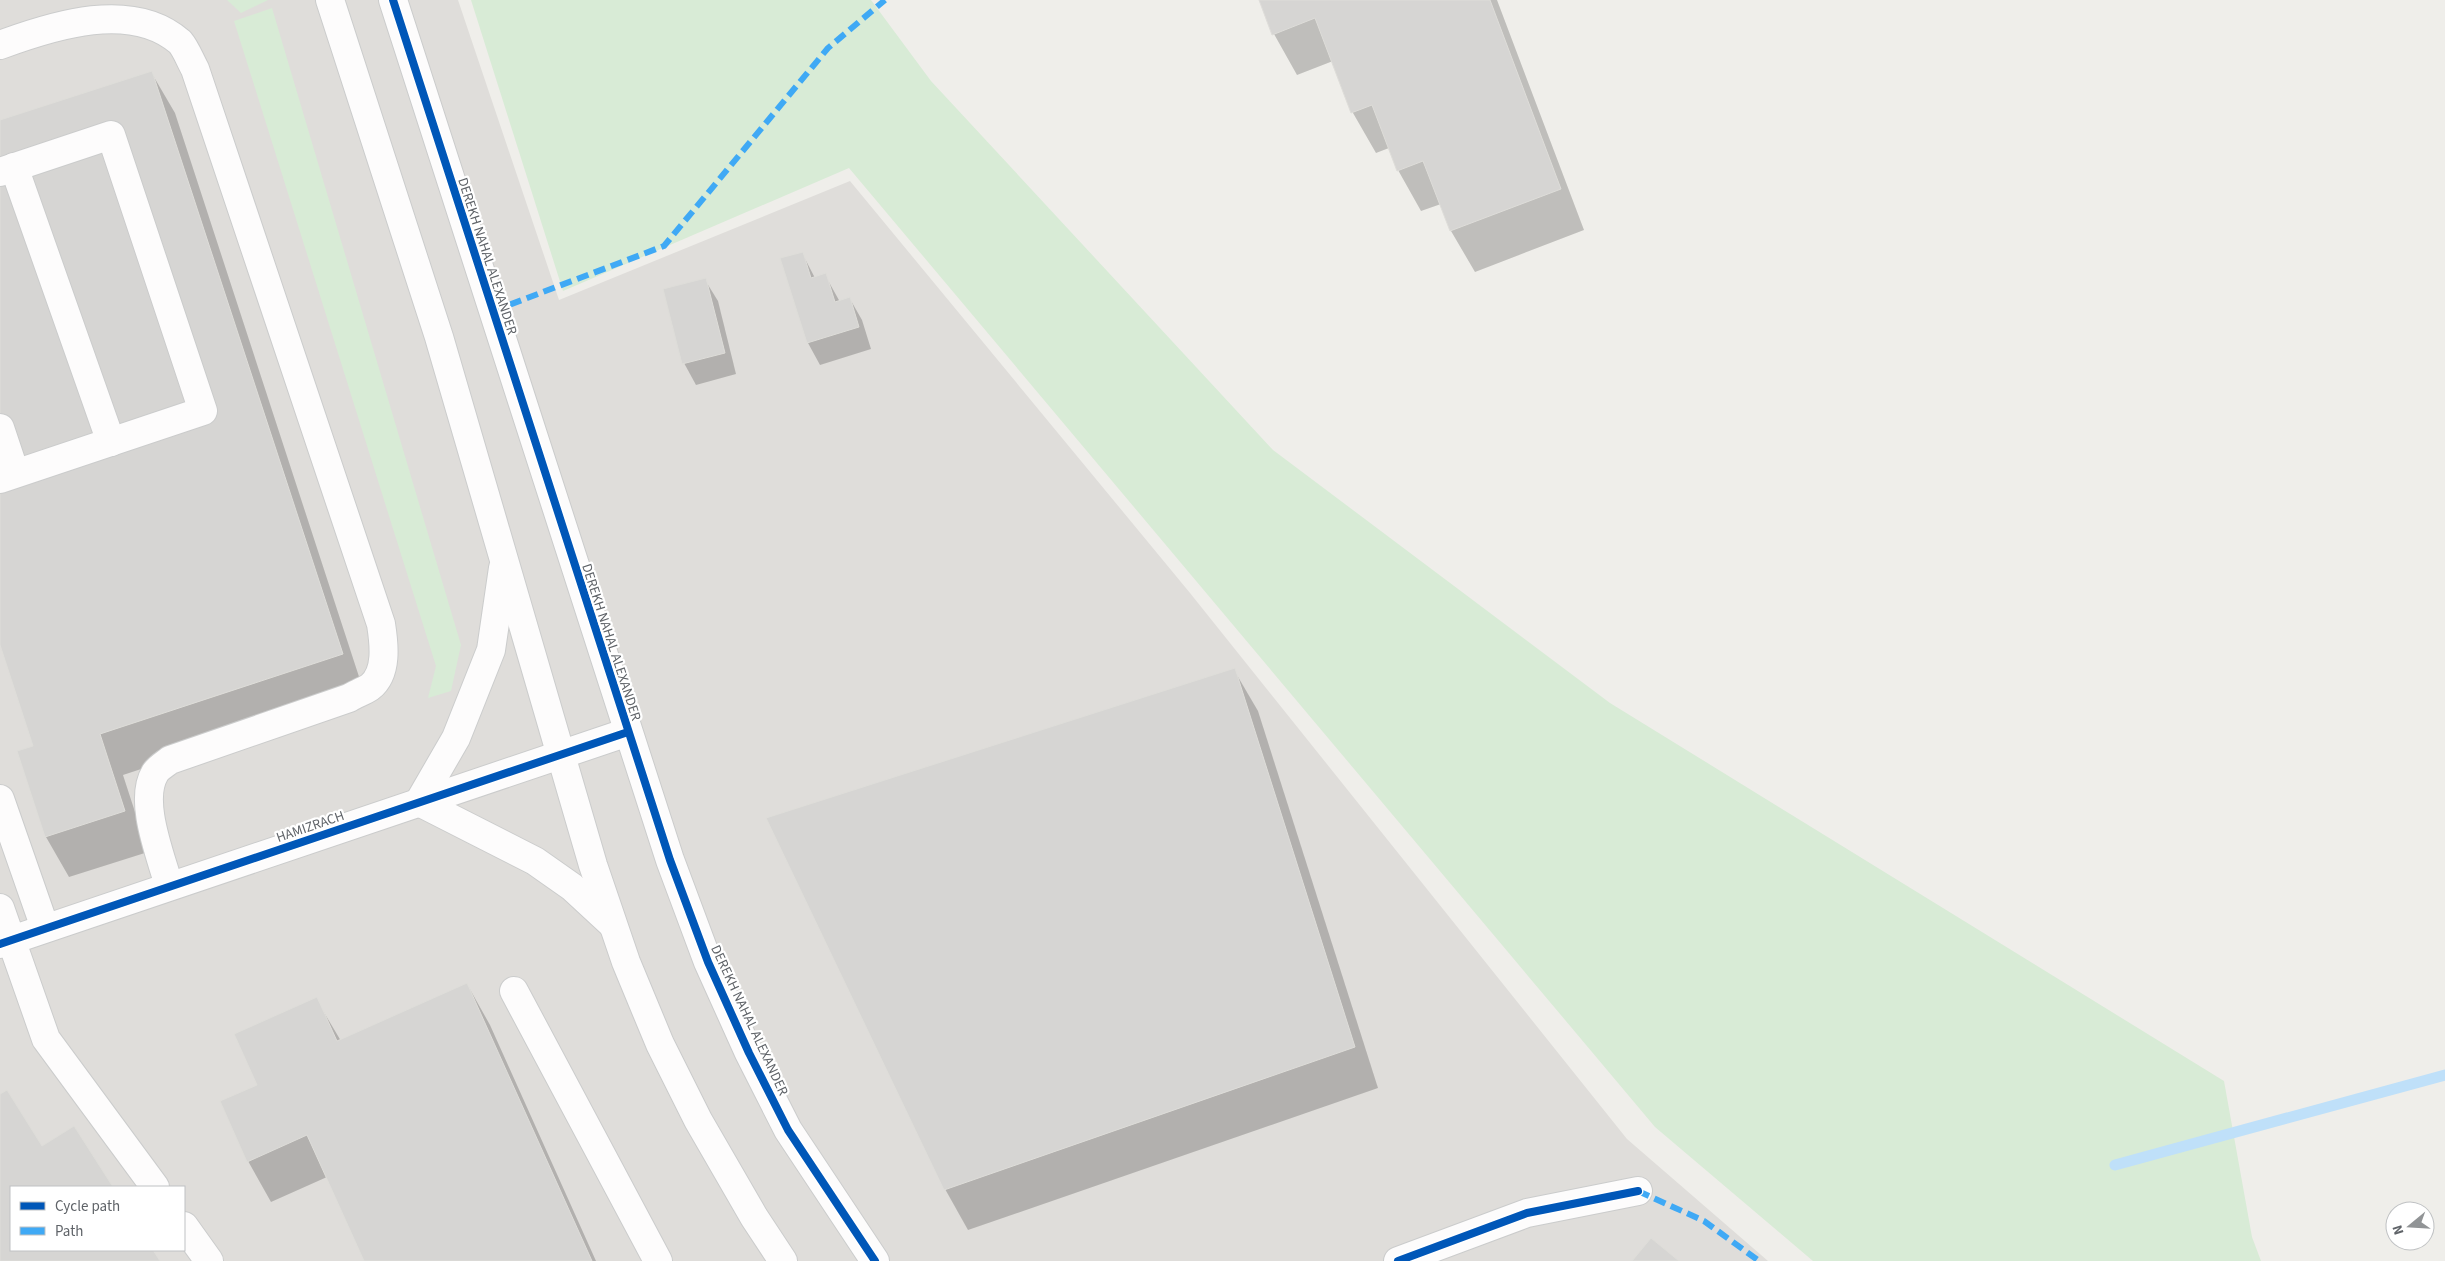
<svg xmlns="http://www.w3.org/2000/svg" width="2445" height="1261" viewBox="0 0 2445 1261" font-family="'Source Sans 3',sans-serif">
  <rect width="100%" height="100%" fill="#efeeea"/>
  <path fill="#dfddda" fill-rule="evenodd" d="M0,0h458l101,300 291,-119 340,412 437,546 141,122h-1768zM11,1187h173v63h-173z"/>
  <g fill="#d8ebd6">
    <polygon points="227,0 268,0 241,13"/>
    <polygon points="471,0 871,0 931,81 1273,450 1610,703 2224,1081 2252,1237 2261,1261 1813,1261 1655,1127 849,168 563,291"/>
    <polygon points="272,8 461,645 451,691 428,698 436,666 234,21"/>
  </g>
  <g fill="#0003">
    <polygon points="1261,0 1497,0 1584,230 1475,272 1451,231 1441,204 1421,211 1398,170 1389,148 1376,153 1353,113 1333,61 1297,75 1274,34"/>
    <polygon points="151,72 175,113 365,695 123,775 148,852 69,877 46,837 34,746 0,641 0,122"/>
    <polygon points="802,253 815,278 825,275 840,302 850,299 862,320 871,349 820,365 808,343 782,259"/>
    <polygon points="705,280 718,301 736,374 696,385 684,363"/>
    <polygon points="1234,670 1258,711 1378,1088 968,1230 945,1189"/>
    <polygon points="467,984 490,1025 596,1261 365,1261 327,1177 271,1202 248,1161 259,1085 316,999 341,1041"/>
    <polygon points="0,1096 42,1148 74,1127 112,1187 11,1187 11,1250 151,1250 158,1261 0,1261"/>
  </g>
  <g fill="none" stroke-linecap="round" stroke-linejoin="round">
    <polyline stroke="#bfe0f9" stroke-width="11" points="2115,1165 2445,1075"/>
  </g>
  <g fill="#d6d5d3" stroke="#deddd9">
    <polygon points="1259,0 1490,0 1561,189 1450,231 1423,161 1397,171 1372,105 1351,113 1315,18 1272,35"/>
    <polygon points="152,71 343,654 100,734 125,811 45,837 17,751 33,746 0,645 0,120"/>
    <polygon points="803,252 811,278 826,273 835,302 850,297 859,327 807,343 780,258"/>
    <polygon points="706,278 725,353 682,364 663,289"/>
    <polygon points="1235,668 1355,1047 944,1190 766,818"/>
    <polygon points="467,983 592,1261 364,1261 307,1135 247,1162 220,1101 257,1085 234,1034 317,997 337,1041"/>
    <polygon points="7,1090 42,1146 74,1126 113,1187 11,1187 11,1250 153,1250 160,1261 0,1261 0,1094"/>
    <polygon points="1651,1238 1679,1261 1632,1261"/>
  </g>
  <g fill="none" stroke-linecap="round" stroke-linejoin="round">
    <g stroke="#cbcccc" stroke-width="30">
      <g id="minor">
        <polyline points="330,0 439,337 593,865 626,962 660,1044 698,1120 754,1217 783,1261"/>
        <polyline points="393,0 670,860 708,962 749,1053 788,1130 875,1261"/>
        <path d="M0,45c54,-20 132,-45 180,-3 6,7 10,18 15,27l186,555c3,19 7,49 -11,63 -6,4 -14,7 -21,11l-179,62c-5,4 -12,8 -15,13 -17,28 6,83 14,113"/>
        <polyline points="14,167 111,442"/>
        <polyline points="0,172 111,135 203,411 0,479"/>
        <polyline points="0,428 15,473"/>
        <polyline points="503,568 491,650 456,738 419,802 535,861 572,887 612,924"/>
        <polyline points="0,799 45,928"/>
        <polyline points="0,908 46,1039 155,1187"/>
        <polyline points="0,944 628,732"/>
        <polyline points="514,991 658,1261"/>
        <polyline points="184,1226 209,1261"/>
        <polyline points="1398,1261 1527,1213 1638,1191"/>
      </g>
    </g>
    <use href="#minor" stroke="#fdfcfc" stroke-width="28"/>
    <g stroke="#3fa9f5" stroke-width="6" stroke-dasharray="12 6" stroke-linecap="butt">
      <polyline points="493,311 664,246 828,48 885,0"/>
      <polyline points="1638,1191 1704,1221 1759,1261"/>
    </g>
    <g stroke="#fff" stroke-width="11">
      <g id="cycleway">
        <polyline points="393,0 670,860 708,962 749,1053 788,1130 875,1261"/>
        <polyline points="0,944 628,732"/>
        <polyline points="1398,1261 1527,1213 1638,1191"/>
      </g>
    </g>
    <use href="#cycleway" stroke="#0057b8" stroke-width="8"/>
  </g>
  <g text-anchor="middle" stroke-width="4.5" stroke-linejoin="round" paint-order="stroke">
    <g font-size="14" fill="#5f6368" stroke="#fff">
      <text transform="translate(488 256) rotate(72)" y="5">DEREKH NAHAL ALEXANDER</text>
      <text transform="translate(612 642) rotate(72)" y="5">DEREKH NAHAL ALEXANDER</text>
      <text transform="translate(310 826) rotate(-19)" y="5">HAMIZRACH</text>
      <text transform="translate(750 1020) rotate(65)" y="5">DEREKH NAHAL ALEXANDER</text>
    </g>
  </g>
  <rect x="10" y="1186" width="175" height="65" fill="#ffffff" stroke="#bfc1c3"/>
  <rect x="20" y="1202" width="25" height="8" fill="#0057b8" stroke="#bfc1c3"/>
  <text x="55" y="1211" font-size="15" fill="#5f6368">Cycle path</text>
  <rect x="20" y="1227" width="25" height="8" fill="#3fa9f5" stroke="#bfc1c3"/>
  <text x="55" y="1236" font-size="15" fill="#5f6368">Path</text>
  <g transform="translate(2410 1226) rotate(252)"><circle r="24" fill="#ffffff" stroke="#bfc1c3"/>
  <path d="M0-4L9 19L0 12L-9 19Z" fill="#919496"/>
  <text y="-8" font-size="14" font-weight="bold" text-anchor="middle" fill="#5f6368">N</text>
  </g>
</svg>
